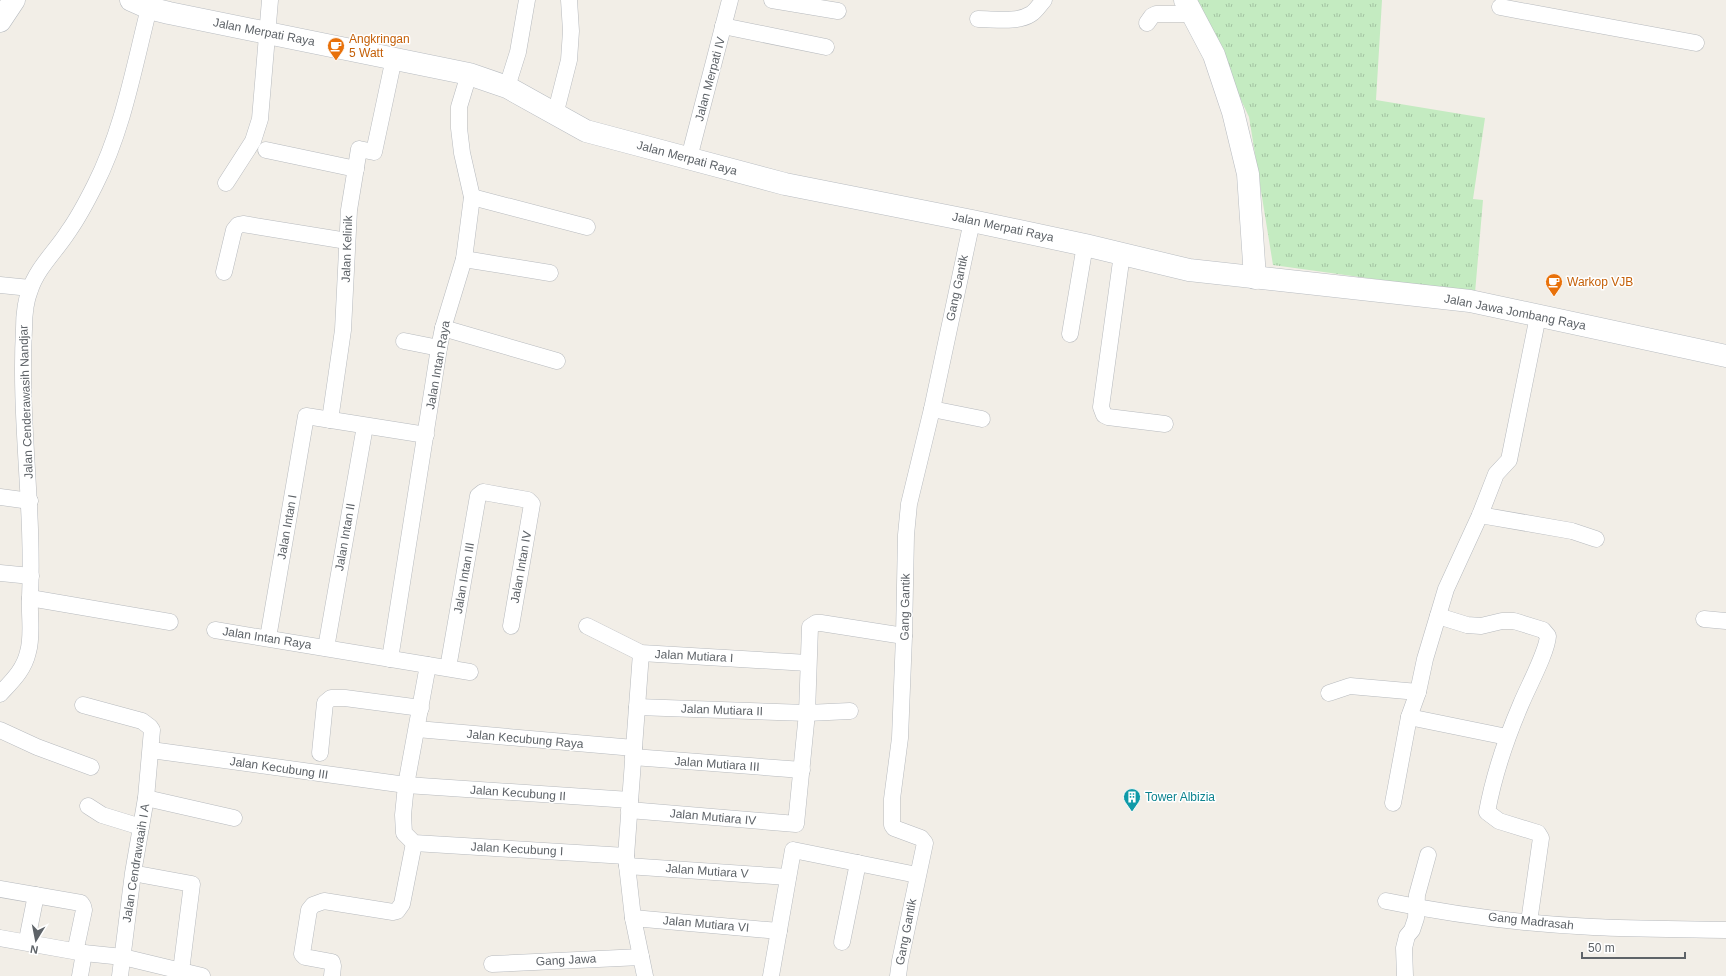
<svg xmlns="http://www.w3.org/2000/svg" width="1726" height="976" viewBox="0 0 1726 976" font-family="Arial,sans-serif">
  <defs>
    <pattern id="grass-tufts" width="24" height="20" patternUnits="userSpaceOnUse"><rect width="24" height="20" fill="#c4ebc1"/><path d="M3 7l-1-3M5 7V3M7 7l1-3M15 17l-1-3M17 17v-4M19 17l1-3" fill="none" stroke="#a2c2a1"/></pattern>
  </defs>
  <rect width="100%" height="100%" fill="#f2eee7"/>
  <polygon fill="url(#grass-tufts)" points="1194,0 1382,0 1376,100 1485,118 1473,199 1483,200 1475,293 1273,265 1249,117"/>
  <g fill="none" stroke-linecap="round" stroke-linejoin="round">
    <g stroke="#b7babe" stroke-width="17">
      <g id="street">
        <polyline points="772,0 838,11"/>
        <polyline points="1500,7 1696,43"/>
        <path d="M978,19c17,0 39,4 53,-5 5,-3 9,-10 13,-14"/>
        <polyline points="1147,23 1152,16 1156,14 1192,14"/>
        <polyline points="723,26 826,47"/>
        <polyline points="507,87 518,52 527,0"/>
        <polyline points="555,115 569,60 571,31 569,0"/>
        <polyline points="266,150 356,169"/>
        <polyline points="689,158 730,0"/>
        <polyline points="226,183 253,141 260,119 270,0"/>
        <polyline points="472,197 587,227"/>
        <polyline points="1122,254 1101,407 1104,415 1108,417 1165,424"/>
        <polyline points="464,259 550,273"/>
        <polyline points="224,272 234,230 238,225 243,224 347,241"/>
        <polyline points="0,285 30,288"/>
        <polyline points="443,328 557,361"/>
        <polyline points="1070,334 1085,245"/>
        <polyline points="404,341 439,348"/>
        <polyline points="932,409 982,419"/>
        <polyline points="330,420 343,330 349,210 359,149 374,152 394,58"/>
        <polyline points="0,497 30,501"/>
        <polyline points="1480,515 1572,531 1596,539"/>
        <polyline points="0,573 31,576"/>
        <polyline points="30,598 170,622"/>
        <path d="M1438,616l29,9 14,1 21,-5h12l29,9 5,6c-1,16 -20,51 -27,68 -15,35 -27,70 -34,108l12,9 39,12 3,5 -12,84"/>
        <polyline points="1704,619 1726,621"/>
        <polyline points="587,626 641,653 808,663"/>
        <polyline points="215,630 470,672"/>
        <polyline points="268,638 306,416 426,435"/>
        <polyline points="326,648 365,426"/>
        <polyline points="641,653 626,856 633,918 645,976"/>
        <polyline points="390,659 439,348 443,328 464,259 472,197 462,153 459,128 459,107 469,74"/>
        <polyline points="428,665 406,785 403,815 404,833 414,843 626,856"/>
        <polyline points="448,668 478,496 483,492 528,500 532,504 511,626"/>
        <polyline points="1329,693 1350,686 1418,692"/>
        <path d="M0,694c12,-13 24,-24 28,-42 5,-17 1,-36 2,-54 4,-90 -11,-179 -6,-269 0,-13 1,-27 6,-39 7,-22 26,-39 38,-58 10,-14 19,-31 27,-47 28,-55 39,-118 54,-177"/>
        <polyline points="83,705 142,721 150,727 152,730 146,798 133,873 120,976"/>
        <polyline points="637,707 807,713 850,711"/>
        <polyline points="1409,717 1507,737"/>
        <polyline points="417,729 634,748"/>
        <polyline points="0,730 37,747 91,767"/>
        <polyline points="151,750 406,785 630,800"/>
        <polyline points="320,753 325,703 331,698 345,698 421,708"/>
        <polyline points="633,757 802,770"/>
        <polyline points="146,798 234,818"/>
        <polyline points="1393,803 1409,717 1418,692 1425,659 1446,589 1480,515 1496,474 1509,460 1538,316"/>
        <polyline points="88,806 102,815 141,827"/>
        <polyline points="629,810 796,824 807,713 810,627 816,623 821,623 904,636"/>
        <polyline points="627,866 788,877"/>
        <polyline points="143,875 192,884 181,971"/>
        <polyline points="0,889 81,903 83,906 84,910 77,943"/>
        <path d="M1386,901c68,14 138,23 207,26 44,2 89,2 133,3"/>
        <polyline points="633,918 779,931"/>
        <polyline points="28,935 36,895"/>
        <polyline points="0,938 84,953 123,957 202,976"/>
        <polyline points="842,942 858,863"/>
        <polyline points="492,964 641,957"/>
        <polyline points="80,976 84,953"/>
        <polyline points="332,976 333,966 332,962 305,957 302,954 309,910 313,905 324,901 393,912 397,911 402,904 414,843"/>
        <polyline points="771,976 793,850 917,875"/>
        <polyline points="898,976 900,961 925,843 921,838 894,828 892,825 892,799 900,738 904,636 906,535 909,504 932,409 972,221"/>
        <polyline points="1405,976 1404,948 1407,936 1412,930 1416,918 1417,895 1428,855"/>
      </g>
    </g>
    <g stroke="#b8bcc1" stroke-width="23">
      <g id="secondary">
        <polyline points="131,0 149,8 169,13 469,74 507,87 586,131 785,184 972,221 1085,245 1189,270 1470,301 1726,356"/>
        <polyline points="1185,0 1214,55 1233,112 1248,174 1255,278"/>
        <polyline points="0,21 14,0"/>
      </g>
    </g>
    <use href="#street" stroke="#fff" stroke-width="16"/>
    <use href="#secondary" stroke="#fff" stroke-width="22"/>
  </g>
  <defs>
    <g id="cafe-pin" transform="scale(0.9)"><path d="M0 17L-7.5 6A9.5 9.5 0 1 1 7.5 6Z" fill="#e8710a" stroke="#fff"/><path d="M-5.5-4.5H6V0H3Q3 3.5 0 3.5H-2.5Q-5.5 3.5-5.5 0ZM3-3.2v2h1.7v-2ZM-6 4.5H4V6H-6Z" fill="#fff"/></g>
    <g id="building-pin" transform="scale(0.9)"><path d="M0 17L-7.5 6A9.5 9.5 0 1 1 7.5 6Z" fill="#0f9aa8" stroke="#fff"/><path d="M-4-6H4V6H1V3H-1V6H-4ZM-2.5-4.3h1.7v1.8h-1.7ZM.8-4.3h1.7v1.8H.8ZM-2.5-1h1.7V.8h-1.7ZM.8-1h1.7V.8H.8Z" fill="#fff"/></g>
  </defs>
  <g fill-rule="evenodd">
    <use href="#cafe-pin" x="336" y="46"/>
    <use href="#cafe-pin" x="1554" y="282"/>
    <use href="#building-pin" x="1132" y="797"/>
  </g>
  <g text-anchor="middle" stroke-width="3" stroke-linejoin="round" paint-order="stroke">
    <g font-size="12" fill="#5e6368" stroke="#fff">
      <text transform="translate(264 32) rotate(11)" y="4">Jalan Merpati Raya</text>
      <text transform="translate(710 79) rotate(-75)" y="4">Jalan Merpati IV</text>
      <text transform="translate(687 158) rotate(15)" y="4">Jalan Merpati Raya</text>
      <text transform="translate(1003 227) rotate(12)" y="4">Jalan Merpati Raya</text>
      <text transform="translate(347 249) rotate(-88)" y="4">Jalan Kelinik</text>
      <text transform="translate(957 288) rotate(-78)" y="4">Gang Gantik</text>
      <text transform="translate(1515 312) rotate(11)" y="4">Jalan Jawa Jombang Raya</text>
      <text transform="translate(438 365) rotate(-80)" y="4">Jalan Intan Raya</text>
      <text transform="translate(26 402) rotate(-92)" y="4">Jalan Cenderawasih Nandjar</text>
      <text transform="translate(287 527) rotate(-80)" y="4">Jalan Intan I</text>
      <text transform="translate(345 537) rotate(-80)" y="4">Jalan Intan II</text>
      <text transform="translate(521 567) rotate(-80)" y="4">Jalan Intan IV</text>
      <text transform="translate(464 578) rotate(-80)" y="4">Jalan Intan III</text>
      <text transform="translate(905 607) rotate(-89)" y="4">Gang Gantik</text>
      <text transform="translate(267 638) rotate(9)" y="4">Jalan Intan Raya</text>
      <text transform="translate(694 656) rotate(3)" y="4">Jalan Mutiara I</text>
      <text transform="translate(722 710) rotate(2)" y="4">Jalan Mutiara II</text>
      <text transform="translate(525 739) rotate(5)" y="4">Jalan Kecubung Raya</text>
      <text transform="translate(717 764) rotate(4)" y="4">Jalan Mutiara III</text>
      <text transform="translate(279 768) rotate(8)" y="4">Jalan Kecubung III</text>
      <text transform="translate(518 793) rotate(4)" y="4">Jalan Kecubung II</text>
      <text transform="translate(713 817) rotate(5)" y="4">Jalan Mutiara IV</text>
      <text transform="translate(517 849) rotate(3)" y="4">Jalan Kecubung I</text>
      <text transform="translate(136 863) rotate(-81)" y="4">Jalan Cendrawaaih I A</text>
      <text transform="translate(707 871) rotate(4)" y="4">Jalan Mutiara V</text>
      <text transform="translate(1531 921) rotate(6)" y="4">Gang Madrasah</text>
      <text transform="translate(706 924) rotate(5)" y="4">Jalan Mutiara VI</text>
      <text transform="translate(906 932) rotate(-79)" y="4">Gang Gantik</text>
      <text transform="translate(566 960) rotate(-3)" y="4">Gang Jawa</text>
    </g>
    <g font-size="12" fill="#c56008" stroke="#fff" text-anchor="start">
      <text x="349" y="43">Angkringan<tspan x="349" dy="14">5 Watt</tspan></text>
      <text x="1567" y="286">Warkop VJB</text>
    </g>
    <g font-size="12" fill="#0d838f" stroke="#fff" text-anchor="start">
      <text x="1145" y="801">Tower Albizia</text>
    </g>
  </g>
  <g transform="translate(36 940) rotate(190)" stroke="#ffffff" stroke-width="3" paint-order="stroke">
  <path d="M0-3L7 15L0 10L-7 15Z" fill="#5e6368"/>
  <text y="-6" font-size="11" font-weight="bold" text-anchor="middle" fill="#5e6368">N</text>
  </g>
  <path d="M1582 952v6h103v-6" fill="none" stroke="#5e6368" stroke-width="2"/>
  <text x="1588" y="952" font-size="12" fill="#5e6368" stroke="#ffffff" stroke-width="3" paint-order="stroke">50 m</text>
</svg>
